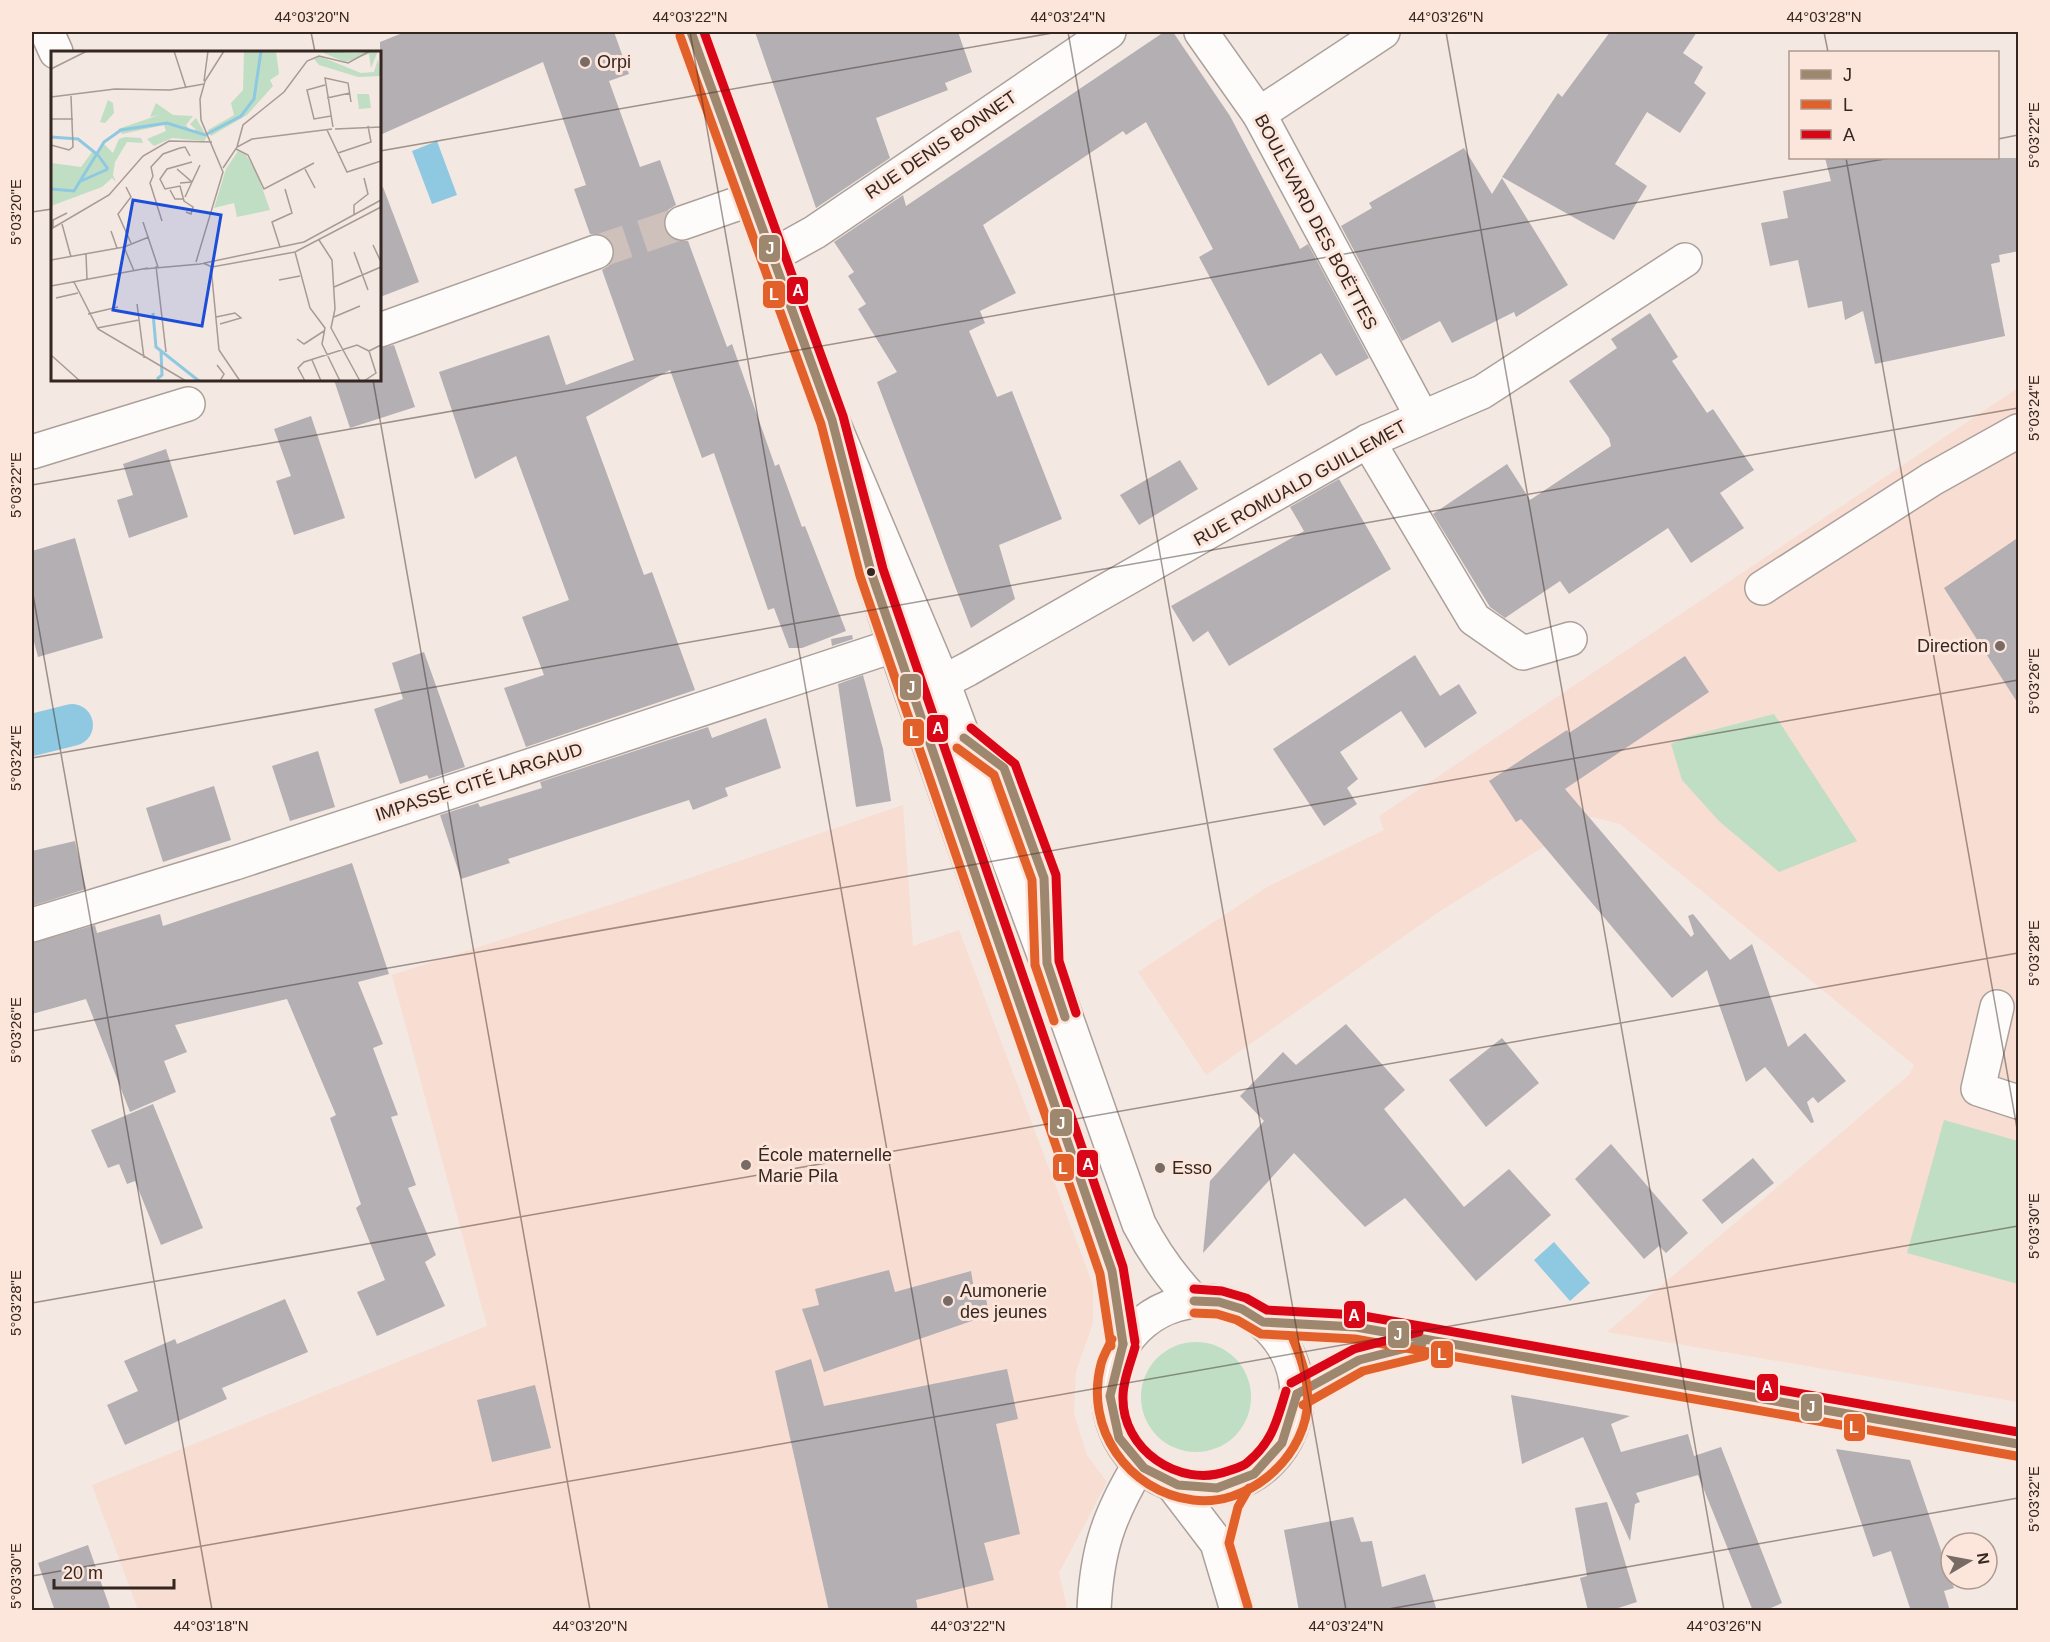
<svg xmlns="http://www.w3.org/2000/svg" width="2050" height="1642" viewBox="0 0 2050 1642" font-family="Arial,sans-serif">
  <rect width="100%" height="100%" fill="#f4e8e2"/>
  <g fill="#f7ddd2">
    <polygon points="2018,388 2018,1402 1607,1332 1909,1075 1914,1065 1620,824 1592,817 1440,911 1206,1075 1138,972 1267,887 1384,830 1379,816"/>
    <polygon points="903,805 913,946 959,930 1093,1285 1093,1323 1076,1371 1074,1414 1087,1455 1107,1482 1059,1573 1067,1607 1056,1610 138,1610 92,1485 487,1326 392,975 619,902"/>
  </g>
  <g fill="#c0dec3">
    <polygon points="1774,714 1857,841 1779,872 1719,821 1682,780 1671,744 1686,737"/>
    <polygon points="1944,1120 2018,1141 2018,1284 1907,1253"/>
    <circle cx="1196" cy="1397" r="55"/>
  </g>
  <g fill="#8fc8e1">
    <polygon points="437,141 457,195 432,204 412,151"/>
    <polygon points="1554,1242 1590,1283 1570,1301 1534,1260"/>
  </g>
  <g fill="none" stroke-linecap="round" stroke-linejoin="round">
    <polyline stroke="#8fc8e1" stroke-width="42" points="32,735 72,725"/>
  </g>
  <g fill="#b4afb3">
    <polygon points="405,32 614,32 629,74 609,81 640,167 660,160 676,205 668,210 664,219 665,230 670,238 678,241 688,241 727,347 732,344 775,466 779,464 802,527 805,526 846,631 802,648 789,648 774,608 768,610 714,453 702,458 670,370 586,417 644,575 652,572 695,690 526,747 504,688 544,675 522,617 569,600 516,456 475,479 439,372 549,335 566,385 634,360 602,270 611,264 614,255 614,246 608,237 600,234 590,234 574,189 586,185 543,62 380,135 380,42"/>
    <polygon points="755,32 958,32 972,72 945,83 948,90 876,118 890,158 816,208"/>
    <polygon points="1164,32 1173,32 1230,116 1300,249 1308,244 1369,358 1336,376 1321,353 1268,386 1199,257 1213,249 1146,122 1126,135 1123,131 983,225 1016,293 980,311 985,323 969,331 997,397 1012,391 1062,519 999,545 1015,599 971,628 877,382 897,372 858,309 866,304 848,276 854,272 834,242 903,195 906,206"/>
    <polygon points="1610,32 1697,32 1683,53 1703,67 1694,83 1706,93 1680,133 1647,112 1615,164 1647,186 1614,240 1502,177 1558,93 1562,97"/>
    <polygon points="1464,148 1492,194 1502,178 1568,285 1516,317 1514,312 1452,343 1440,321 1402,341 1341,226 1372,208 1369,203"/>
    <polygon points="1825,158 2019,158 2019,251 1999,255 2000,262 1991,264 2005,336 1875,364 1863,311 1845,320 1842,301 1808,308 1798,260 1770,266 1761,223 1788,218 1783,191 1831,181"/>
    <polygon points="383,187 419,282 380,297 380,188"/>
    <polygon points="1650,313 1678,357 1672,361 1707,413 1713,409 1754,470 1720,493 1744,528 1691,563 1668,528 1569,594 1560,581 1505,618 1490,607 1433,514 1507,464 1530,500 1611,446 1609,438 1569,381 1617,348 1611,339"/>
    <polygon points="394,345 415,407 350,428 334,380 380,380 380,348"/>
    <polygon points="311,416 345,518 294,535 276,481 291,476 274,429"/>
    <polygon points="166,449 188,517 129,538 117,500 133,495 123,464"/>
    <polygon points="1180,460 1198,489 1139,525 1120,495"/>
    <polygon points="1339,479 1391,569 1229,666 1208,631 1193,642 1171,606 1304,531 1290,507"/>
    <polygon points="2019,537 2019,705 1944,588"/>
    <polygon points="75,538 103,638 38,657 32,634 32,551"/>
    <polygon points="852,635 853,639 832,646 831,639"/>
    <polygon points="424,652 465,767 429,779 427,775 400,784 374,709 403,699 392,663"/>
    <polygon points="1415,655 1440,696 1459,684 1477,713 1425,748 1401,711 1340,752 1358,779 1347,788 1357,804 1324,826 1273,749"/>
    <polygon points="1685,656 1709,692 1565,789 1691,937 1694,934 1688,916 1693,914 1730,960 1752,944 1788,1047 1805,1033 1846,1081 1818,1103 1813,1097 1807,1102 1814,1122 1811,1123 1765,1067 1746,1082 1707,970 1672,998 1521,819 1516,822 1489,781 1567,730 1569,733"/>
    <polygon points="863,675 883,749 891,801 856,807 838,684"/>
    <polygon points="766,718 781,768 725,788 728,796 693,810 689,800 508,859 510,863 461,879 440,815 478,803 480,807 542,788 540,782 708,727 712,738"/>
    <polygon points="318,751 335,807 290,821 272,766"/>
    <polygon points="214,786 231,840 163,862 146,808"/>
    <polygon points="75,841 86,889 32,906 32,851"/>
    <polygon points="352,863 389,974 358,982 383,1044 373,1048 398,1115 391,1117 416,1185 408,1188 436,1255 425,1262 445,1306 377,1336 357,1292 385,1280 356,1208 361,1204 330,1118 336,1115 287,999 175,1025 187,1052 164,1061 176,1092 130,1112 86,999 32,1014 32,943 95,925 97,933 160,914 163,926"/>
    <polygon points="1346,1024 1405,1090 1384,1109 1464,1207 1509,1169 1551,1215 1476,1281 1405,1198 1365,1227 1294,1153 1203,1253 1210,1181 1264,1121 1240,1096 1283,1052 1296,1065"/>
    <polygon points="1502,1038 1539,1083 1486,1127 1449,1080"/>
    <polygon points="153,1104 203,1228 161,1245 135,1181 127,1184 119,1164 108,1168 91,1130"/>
    <polygon points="1611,1144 1688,1233 1666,1253 1659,1246 1644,1259 1575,1179"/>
    <polygon points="1753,1158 1774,1183 1722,1224 1702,1200"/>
    <polygon points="889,1270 895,1292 971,1271 974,1289 984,1287 989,1315 824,1372 802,1309 819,1305 815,1289"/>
    <polygon points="285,1299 308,1352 222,1388 227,1399 125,1445 107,1405 138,1391 124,1361 175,1339 177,1344"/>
    <polygon points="811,1359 824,1406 1007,1369 1018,1419 996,1424 1020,1534 984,1543 994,1580 916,1600 918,1611 829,1611 775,1371"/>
    <polygon points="535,1385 551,1448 492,1462 477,1400"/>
    <polygon points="1511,1395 1630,1416 1611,1424 1621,1452 1688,1434 1694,1456 1721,1447 1782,1603 1764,1611 1753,1611 1698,1475 1636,1493 1640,1502 1635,1504 1630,1541 1583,1437 1522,1464"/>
    <polygon points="1836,1449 1910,1460 1954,1588 1944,1591 1950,1611 1911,1611 1891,1551 1873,1557"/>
    <polygon points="1607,1502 1637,1602 1609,1611 1588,1611 1580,1578 1587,1576 1575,1508"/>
    <polygon points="1353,1517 1361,1542 1372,1541 1382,1587 1425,1574 1437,1611 1299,1611 1284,1530"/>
    <polygon points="88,1545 111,1611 55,1611 38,1563"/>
  </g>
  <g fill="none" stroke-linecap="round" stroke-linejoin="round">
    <polyline stroke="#cec1bb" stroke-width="33" stroke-dasharray="33 16" stroke-linecap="butt" points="596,252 682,223"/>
    <g stroke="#aca09b" stroke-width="36">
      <g id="minor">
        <polyline points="47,32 56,52"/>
        <polyline points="1201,32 1259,114 1422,417"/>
        <polyline points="1259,114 1383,32"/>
        <polyline points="682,223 751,199"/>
        <polyline points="772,256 815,232 1109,32"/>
        <polyline points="380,330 596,252"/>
        <polyline points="1368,441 1474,619 1523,653 1570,639"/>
        <polyline points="32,452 188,404"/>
        <polyline points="1762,588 1932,479 2018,431"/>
        <polyline points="918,669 943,682 968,669 1368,441 1482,392 1685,260"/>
        <polyline points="32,925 235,863 920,637"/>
        <polyline points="1997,1007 1978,1089 2018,1102"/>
        <path d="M1094,1610c3,-60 14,-93 45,-145"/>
      </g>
    </g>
    <g stroke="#aca09b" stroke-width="36">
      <g id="major">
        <path d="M691,32l141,388 111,262 104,281 92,261c15,29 32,53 55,77"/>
        <polyline points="858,521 871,572 895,646 1112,1271 1123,1344"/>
        <circle cx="1203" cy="1395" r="94"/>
        <polyline points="1263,1322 1356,1327 2018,1444"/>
        <polyline points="1297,1394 1359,1360 1422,1344"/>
        <polyline points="1172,1484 1217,1543 1237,1610"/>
      </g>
    </g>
    <use href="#minor" stroke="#fdfcfb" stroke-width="33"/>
    <use href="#major" stroke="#fdfcfb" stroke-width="33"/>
    <g stroke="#fce5da" stroke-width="14">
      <g id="bus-1">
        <polyline points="691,32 832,420 871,572 1112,1271 1123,1344"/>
        <polyline points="964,738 1004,768 1044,878 1047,963 1065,1017"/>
        <polyline points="1194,1301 1219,1302 1242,1309 1263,1322 1356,1327 2018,1444"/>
        <polyline points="1123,1344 1110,1396 1119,1438 1144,1468 1178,1485 1217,1488 1254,1474 1282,1443 1297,1394"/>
        <polyline points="1297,1394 1359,1360 1422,1344"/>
      </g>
    </g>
    <g stroke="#fce5da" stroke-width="14">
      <g id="bus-2">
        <polyline points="680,36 821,424 860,576 1100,1274 1111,1346"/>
        <polyline points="957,748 994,775 1032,880 1035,965 1054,1021"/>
        <polyline points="1194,1313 1217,1314 1237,1320 1261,1334 1355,1339 2016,1456"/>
        <path d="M1112,1339c-4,9 -9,17 -11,25 -17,64 27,128 92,136 53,7 107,-38 114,-90 3,-25 -4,-48 -14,-71"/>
        <polyline points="1303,1405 1363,1371 1425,1356"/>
        <polyline points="1248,1607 1229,1543 1238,1507 1249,1488"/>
      </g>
    </g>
    <g stroke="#fce5da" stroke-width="14">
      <g id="bus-3">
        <polyline points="704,32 843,416 883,569 1123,1267 1135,1342"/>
        <polyline points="971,728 1015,764 1056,875 1059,961 1076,1013"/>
        <polyline points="1194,1289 1222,1291 1246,1298 1267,1310 1358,1315 2018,1432"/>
        <path d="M1135,1347c-4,15 -12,33 -12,49 -2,53 56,93 105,75 6,-2 15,-4 20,-9 25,-21 29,-42 38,-71"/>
        <polyline points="1291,1383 1354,1349 1419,1332"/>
      </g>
    </g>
    <use href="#bus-1" stroke="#9d876e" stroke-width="9"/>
    <use href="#bus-2" stroke="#e2612b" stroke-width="9"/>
    <use href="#bus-3" stroke="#d90618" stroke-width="9"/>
  </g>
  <path fill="none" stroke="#352620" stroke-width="1.5" stroke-opacity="0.45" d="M311,32l4,20M690,32l278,1578M1068,32l278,1578M1446,32l278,1578M1824,32l4,20M1998,139l20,-4M380,151l678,-119M1846,158l172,976M32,212l20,-3M373,380l217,1230M32,485l1858,-327M32,589l180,1021M32,758l1986,-350M32,1031l1986,-351M32,1303l1986,-350M32,1576l1986,-350M1383,1610l635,-112"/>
  <g fill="#786a64" stroke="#fce5da" stroke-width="2">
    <circle cx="585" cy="62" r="6"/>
    <circle cx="2000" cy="646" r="6"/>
    <circle cx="746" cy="1165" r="6"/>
    <circle cx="1160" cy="1168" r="6"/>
    <circle cx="948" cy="1301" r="6"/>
  </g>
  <circle fill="#352620" stroke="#fce5da" stroke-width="2" cx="871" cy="572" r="5"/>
  <g text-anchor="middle" stroke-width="6" stroke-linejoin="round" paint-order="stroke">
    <g font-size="18" fill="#352620" stroke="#fce5da" text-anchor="start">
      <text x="597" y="68">Orpi</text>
      <text x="1988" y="652" text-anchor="end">Direction</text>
      <text x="758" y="1161">École maternelle<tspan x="758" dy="21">Marie Pila</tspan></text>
      <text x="1172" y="1174">Esso</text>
      <text x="960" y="1297">Aumonerie<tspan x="960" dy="21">des jeunes</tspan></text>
    </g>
    <g font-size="18" fill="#352620" stroke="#fce5da">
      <text transform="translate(941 145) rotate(-34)" y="6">RUE DENIS BONNET</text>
      <text transform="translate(1316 222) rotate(62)" y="6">BOULEVARD DES BOËTTES</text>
      <text transform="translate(1300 483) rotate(-29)" y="6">RUE ROMUALD GUILLEMET</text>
      <text transform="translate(479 782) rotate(-18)" y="6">IMPASSE CITÉ LARGAUD</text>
    </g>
  </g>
  <g transform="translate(51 51)">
    <rect width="330" height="330" fill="#f4e8e2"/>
    <path d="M193,0h32l3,23 -9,6 3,6 -26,29 -36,21 -3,-6 26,-15 -3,-12 12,-13zM268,0l37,2 22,-2 -7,17 -2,-14 -24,8zM268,5l42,17 13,-1 4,-13 3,17 -23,1 -39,-12 -5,-6zM306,43h12l2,14 -12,1zM57,49l5,3 1,10 -9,10 -5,-1zM105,52l17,12 20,1 -7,9 4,5h6l-6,-6 6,-6 11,19 -3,4 -32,-3 -18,8 -7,-7 19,-8 -2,-6 -42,9 -4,-5 41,-14 -9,2zM74,86l16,1 2,5 -16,-1 -12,20 -2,13 3,7 -4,-4 -10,9 -51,19v-43l30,4 11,-15 13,11 -7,-11 6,-8 9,9 6,-14zM187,100l8,4 10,16 14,39 -33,7 -3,-14 -20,5 12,-39z" fill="#c0dec3"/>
    <path fill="none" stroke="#8fc8e1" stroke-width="3" d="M0,86l27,2 20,16 10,14M30,130l27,-12M0,138l23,2 30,-49 17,-12 46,-7 38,12 36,-19 13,-17 7,-48M102,262l3,34 43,34M106,328l5,-4 -1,-24"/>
    <path fill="none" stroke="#a89a94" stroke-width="1.5" d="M123,0l12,37M0,18l36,-18M153,30l4,-30M274,34l-18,5 7,29 17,-3M0,46l64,-8 55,1 34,-6M276,47l23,-5M0,68h22M282,76l-8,-49 23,5 3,19M284,78l46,-2M276,79l11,23 33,-11 -3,-16M0,94l18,5 4,-3 -2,-51M186,96l6,-22 41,-33 23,-31 12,-5 29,7 22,-12M185,98l12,6 16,34 50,-26M287,102l9,19 34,-11M172,117l14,-21 15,-8 80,-10M126,118l15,13 -7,15M254,118l10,19M129,132l12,-1 8,-17M75,136l5,10 -13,17 13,29M119,139l5,9h9M135,161l5,2 2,-7 -9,-6 -4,-15 -15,3 -5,-10 7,-10 25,-7M303,163v-9l14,-11 -4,-16M111,170l-12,-38 3,-7 -2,-9 12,-13 17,-6 5,-1 5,9M92,171l15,45M11,173l9,33M2,177v-8l14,-7M0,178l58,-34 34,-39 26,-15 43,1M60,180l6,17M268,189l13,20 3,49 -4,19 29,53M322,194l8,17M73,196l10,24M229,196l-8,-25 20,-9 -7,-24M244,201l15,56 15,20 -3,16 18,37M303,201l14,38M35,203l1,25M0,209l73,-13 25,-10M145,211l27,-90 -22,-52 -1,-21 5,-18 19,-30M152,212l9,4 83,-15 86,-45M105,215l10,86M160,216l8,83 21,31M93,218l56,-5 104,-22 77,-42M228,229l21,-4M23,231l24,47 88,52M0,235l97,-18M283,236l47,-20M5,247l22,-5M86,253l7,54M37,263l30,-7M165,266l19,-4 6,5 -21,6M283,266l26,-11M46,277l42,-8M246,288l7,5 20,-13M0,304l29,26M261,309l9,21M166,314l7,9 -4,7M254,330l-7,-13 6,-6 53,-17 12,6M313,330l12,-8 -7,-22 12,-6"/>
    <path fill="#1d4ed8" fill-opacity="0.15" stroke="#1d4ed8" stroke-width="3" d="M82,149l88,15 -19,111 -89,-16z"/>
    <rect width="330" height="330" fill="none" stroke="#352620" stroke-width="3"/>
  </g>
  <g stroke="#fce5da" stroke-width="2">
    <rect x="758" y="234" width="23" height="29" rx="6" fill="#9d876e"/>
    <rect x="786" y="276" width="23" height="29" rx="6" fill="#d90618"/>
    <rect x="762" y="280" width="24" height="29" rx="6" fill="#e2612b"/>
    <rect x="899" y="673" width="23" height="28" rx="6" fill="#9d876e"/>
    <rect x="926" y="714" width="23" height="29" rx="6" fill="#d90618"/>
    <rect x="902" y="718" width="23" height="29" rx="6" fill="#e2612b"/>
    <rect x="1049" y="1108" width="24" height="29" rx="6" fill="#9d876e"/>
    <rect x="1076" y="1149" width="23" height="29" rx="6" fill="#d90618"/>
    <rect x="1052" y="1153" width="23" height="29" rx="6" fill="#e2612b"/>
    <rect x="1343" y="1300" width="23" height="29" rx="6" fill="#d90618"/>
    <rect x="1387" y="1320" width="23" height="29" rx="6" fill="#9d876e"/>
    <rect x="1430" y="1340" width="24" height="29" rx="6" fill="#e2612b"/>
    <rect x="1756" y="1373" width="23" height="29" rx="6" fill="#d90618"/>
    <rect x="1800" y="1393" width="23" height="29" rx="6" fill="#9d876e"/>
    <rect x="1843" y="1413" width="23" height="29" rx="6" fill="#e2612b"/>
  </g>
  <g font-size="16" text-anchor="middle" font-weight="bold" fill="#fff">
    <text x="770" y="254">J</text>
    <text x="798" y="296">A</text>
    <text x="774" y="300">L</text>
    <text x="911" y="693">J</text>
    <text x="938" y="734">A</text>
    <text x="914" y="738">L</text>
    <text x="1061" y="1129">J</text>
    <text x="1088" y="1170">A</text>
    <text x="1063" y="1174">L</text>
    <text x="1354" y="1321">A</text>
    <text x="1398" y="1340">J</text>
    <text x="1442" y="1360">L</text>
    <text x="1767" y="1393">A</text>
    <text x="1811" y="1413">J</text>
    <text x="1854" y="1433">L</text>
  </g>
  <rect width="2050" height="1642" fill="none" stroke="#fce5da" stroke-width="66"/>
  <rect x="1789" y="51" width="210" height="108" fill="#fce5da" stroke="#ac9990" stroke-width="1.5"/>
  <rect x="1801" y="70" width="30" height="9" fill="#9d876e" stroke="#ac9990" stroke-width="1.5"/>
  <text x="1843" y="81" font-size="18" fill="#352620">J</text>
  <rect x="1801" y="100" width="30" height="9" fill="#e2612b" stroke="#ac9990" stroke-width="1.5"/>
  <text x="1843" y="111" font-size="18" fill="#352620">L</text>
  <rect x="1801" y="130" width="30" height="9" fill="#d90618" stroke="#ac9990" stroke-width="1.5"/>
  <text x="1843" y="141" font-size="18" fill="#352620">A</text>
  <g transform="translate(1969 1561) rotate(80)"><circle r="28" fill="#fce5da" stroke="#ac9990" stroke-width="1.5"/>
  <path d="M0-4.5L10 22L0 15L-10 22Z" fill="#786a64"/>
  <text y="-9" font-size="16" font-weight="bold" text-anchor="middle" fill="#352620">N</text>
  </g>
  <path d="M54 1579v9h120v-9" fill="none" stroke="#352620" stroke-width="3"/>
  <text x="63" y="1579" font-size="18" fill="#352620" stroke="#fce5da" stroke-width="4.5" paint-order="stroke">20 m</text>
  <rect x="33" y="33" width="1984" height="1576" fill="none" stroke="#352620" stroke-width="2"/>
  <g font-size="15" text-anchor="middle" fill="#352620">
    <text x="312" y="22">44°03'20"N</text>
    <text x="690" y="22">44°03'22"N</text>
    <text x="1068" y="22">44°03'24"N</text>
    <text x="1446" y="22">44°03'26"N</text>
    <text x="1824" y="22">44°03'28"N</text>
    <text transform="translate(2034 135) rotate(-90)" y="5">5°03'22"E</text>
    <text transform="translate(16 212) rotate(-90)" y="5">5°03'20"E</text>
    <text transform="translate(2034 408) rotate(-90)" y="5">5°03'24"E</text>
    <text transform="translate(16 485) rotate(-90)" y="5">5°03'22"E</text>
    <text transform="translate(2034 681) rotate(-90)" y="5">5°03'26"E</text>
    <text transform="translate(16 758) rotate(-90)" y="5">5°03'24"E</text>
    <text transform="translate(2034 953) rotate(-90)" y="5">5°03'28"E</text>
    <text transform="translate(16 1030) rotate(-90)" y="5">5°03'26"E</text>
    <text transform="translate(2034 1226) rotate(-90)" y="5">5°03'30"E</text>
    <text transform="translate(16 1303) rotate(-90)" y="5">5°03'28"E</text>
    <text transform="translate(2034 1499) rotate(-90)" y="5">5°03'32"E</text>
    <text transform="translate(16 1576) rotate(-90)" y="5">5°03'30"E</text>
    <text x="211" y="1631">44°03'18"N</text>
    <text x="590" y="1631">44°03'20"N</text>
    <text x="968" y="1631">44°03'22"N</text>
    <text x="1346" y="1631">44°03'24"N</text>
    <text x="1724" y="1631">44°03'26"N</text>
  </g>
</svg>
